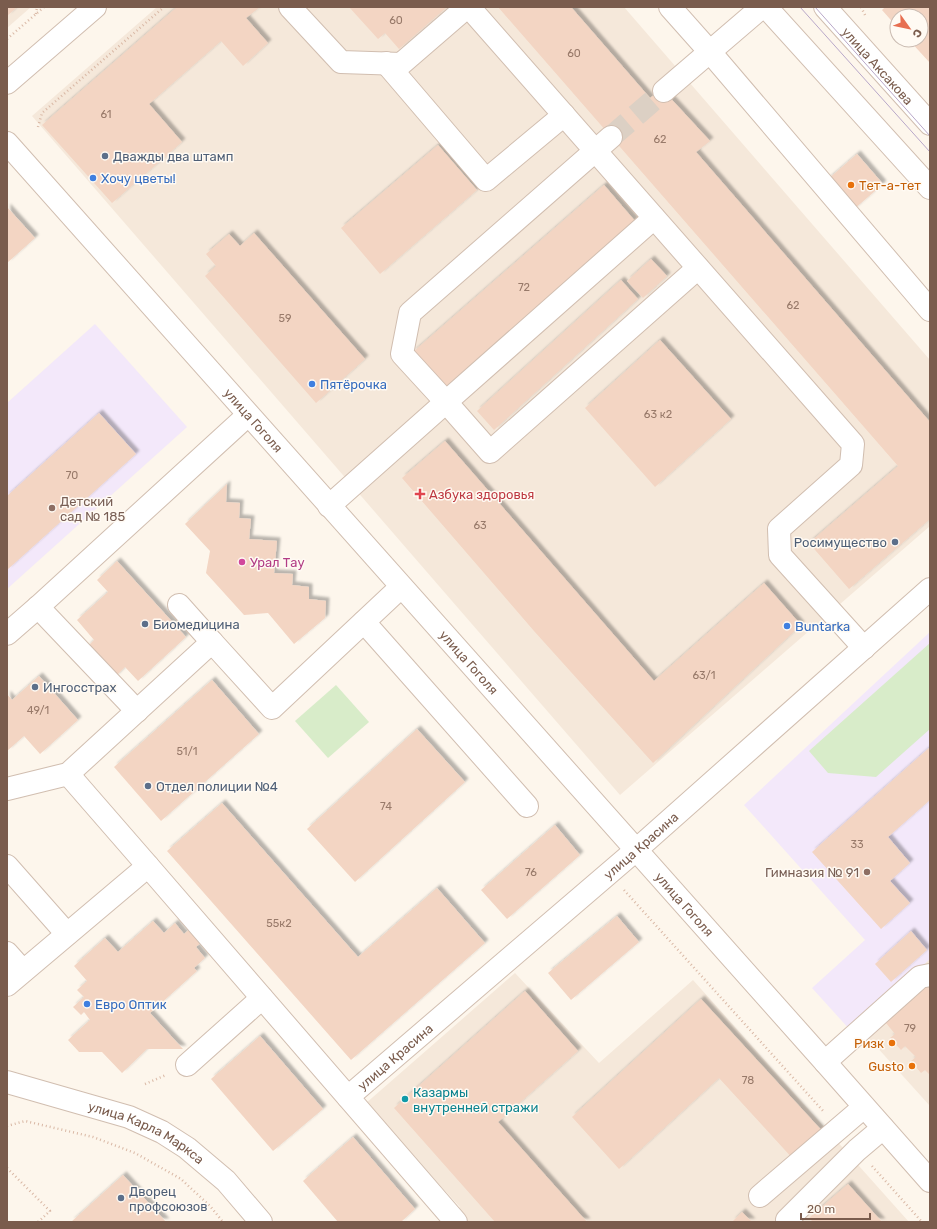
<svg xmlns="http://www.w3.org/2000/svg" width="937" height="1229" viewBox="0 0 937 1229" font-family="Rubik,sans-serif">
  <defs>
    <filter id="shadow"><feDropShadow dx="3.5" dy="-3.5" stdDeviation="1" flood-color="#0004"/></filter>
  </defs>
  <rect width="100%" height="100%" fill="#fdf6ec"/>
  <g fill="#f5e8da">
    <polygon points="7,7 31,7 7,28"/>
    <polygon points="157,7 624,7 930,360 930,526 620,795 32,116"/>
    <polygon points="930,959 930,1106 857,1025"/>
    <polygon points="515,973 599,1063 693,980 909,1222 446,1222 460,1207 365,1104"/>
  </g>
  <g fill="#f3e8fa">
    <polygon points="95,324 187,427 7,589 7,403"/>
    <polygon points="930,632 930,959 851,1031 812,988 865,940 744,805"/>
  </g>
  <g fill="#d8ecc9">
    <polygon points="930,643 930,729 876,777 828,773 809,751"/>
    <polygon points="336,685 369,722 328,758 295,721"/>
  </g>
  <g fill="#f3d5c3" filter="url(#shadow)">
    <polygon points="7,7 17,7 7,16"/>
    <polygon points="177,7 260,7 246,18 268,43 243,66 221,41 149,104 182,142 112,203 42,125"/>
    <polygon points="349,7 447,7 399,49 385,33 378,39"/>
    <polygon points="498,7 571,7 650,98 662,89 710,141 696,152 930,422 930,519 849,589 809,543 898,466"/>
    <polygon points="885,7 930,7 930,63 909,40 921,40 921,16 897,16 897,27 882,10"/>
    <polygon points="438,145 477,190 380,274 341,228"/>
    <polygon points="857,154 883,184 853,210 827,180"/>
    <polygon points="604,185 635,221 444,388 413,352"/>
    <polygon points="7,207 35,238 7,263"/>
    <polygon points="254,233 365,359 316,403 205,276 216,266 206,254 229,234 240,246"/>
    <polygon points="651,259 667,276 643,298 627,281"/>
    <polygon points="621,280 638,299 494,430 477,411"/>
    <polygon points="660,340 731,419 655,487 585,408"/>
    <polygon points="99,413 136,454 7,570 7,496"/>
    <polygon points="445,441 654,681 764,583 801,625 653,763 534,631 402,478"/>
    <polygon points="227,484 226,502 240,503 239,518 251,519 249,539 277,541 274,573 293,574 292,585 309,587 309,599 326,601 325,618 294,644 268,613 244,615 206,573 210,551 185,524"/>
    <polygon points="117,561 186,637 138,681 125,667 115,677 87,647 94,640 77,620 108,592 97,580"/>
    <polygon points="39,676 78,720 40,754 24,736 7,751 7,694 12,700"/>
    <polygon points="212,680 259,734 161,821 114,767"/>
    <polygon points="417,729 465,782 355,882 307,829"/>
    <polygon points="930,747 930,800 888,837 910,863 890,881 910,903 881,929 812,852"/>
    <polygon points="222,803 358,957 437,888 485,943 351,1060 167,851"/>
    <polygon points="555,825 580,855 507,919 481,890"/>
    <polygon points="617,916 639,942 571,1000 548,973"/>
    <polygon points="153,921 164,933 175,923 184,934 192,927 204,940 196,947 205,958 194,968 197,971 150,1013 183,1049 147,1049 122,1073 102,1052 79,1052 68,1040 90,1020 84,1012 81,1015 73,1007 84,997 77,990 87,981 74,966 105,938 118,952"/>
    <polygon points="911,931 927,950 891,982 875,964"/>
    <polygon points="927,986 930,989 930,1075 925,1070 921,1073 911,1061 916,1057 905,1046 901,1050 890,1038 895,1034 886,1023"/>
    <polygon points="525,991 578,1051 498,1122 587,1222 495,1222 394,1108"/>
    <polygon points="701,999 824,1133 794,1160 719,1078 619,1169 572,1117"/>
    <polygon points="260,1036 323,1109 273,1151 211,1079"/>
    <polygon points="353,1137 415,1209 401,1222 338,1222 303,1181"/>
    <polygon points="123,1175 166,1222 71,1222"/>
    <polygon points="848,1184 882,1222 813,1222 809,1218"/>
    <polygon points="742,1212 752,1222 732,1222"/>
  </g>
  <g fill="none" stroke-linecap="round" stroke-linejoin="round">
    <polyline stroke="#dcd0c4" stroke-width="22" stroke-dasharray="22 11" stroke-linecap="butt" points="611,137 664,91"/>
    <g stroke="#d1beb0" stroke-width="24">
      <g id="minor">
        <polyline points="290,7 341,62 401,64 467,7"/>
        <polyline points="469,7 853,444 851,465 779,529 780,555 864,648"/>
        <polyline points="670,7 710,52 930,310"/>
        <polyline points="766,7 930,188"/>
        <path id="s1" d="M825,7l105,117"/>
        <polyline points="386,63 486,180 564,115"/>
        <polyline points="7,83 95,7"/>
        <polyline points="664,91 762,7"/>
        <polyline points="611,137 410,313 402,354 446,402 654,218"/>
        <path id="s2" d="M7,143l818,919 105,119"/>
        <polyline points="329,506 446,402 490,452 698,268"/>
        <polyline points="179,605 212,642"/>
        <polyline points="38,607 137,711"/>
        <polyline points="364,622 527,806"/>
        <polyline points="7,634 38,607 248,415"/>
        <polyline points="68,774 148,866"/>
        <polyline points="7,789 68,774 212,642 272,708 401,587"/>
        <polyline points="7,866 67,934"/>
        <polyline points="7,953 23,971"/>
        <polyline points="7,985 148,866 456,1222"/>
        <polyline points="825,1062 920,977 930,975"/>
        <polyline points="187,1065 262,998"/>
        <path id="s3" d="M7,1082l122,35 33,15 25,16 39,33 35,41"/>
        <path id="s4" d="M348,1097l288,-247 294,-261"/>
        <polyline points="760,1196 864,1107"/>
        <polyline points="789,1222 787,1220 857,1150 883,1128"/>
      </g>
    </g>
    <g stroke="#d9b8a5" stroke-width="2.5" stroke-dasharray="1 3" stroke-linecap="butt">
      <polyline points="861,7 866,17"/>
      <polyline points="36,14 37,7"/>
      <polyline points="7,39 44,7"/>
      <polyline points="38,127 42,113 164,7"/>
      <polyline points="624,890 824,1112"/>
      <polyline points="145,1084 166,1075"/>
      <polyline points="7,1126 25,1121 93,1137 135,1153 181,1179 210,1206 223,1222"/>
      <polyline points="872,1166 922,1222"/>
      <polyline points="7,1168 50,1211 38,1222"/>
    </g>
    <use href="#minor" stroke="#fff" stroke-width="22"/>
    <g stroke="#b9a8c9" stroke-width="1">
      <polyline points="800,7 930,152"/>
      <polyline points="815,7 930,136"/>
    </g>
  </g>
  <g fill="#5c6f8a" stroke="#fffaf3" stroke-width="1.5">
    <circle cx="105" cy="156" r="4"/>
    <circle cx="895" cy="542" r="4"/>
    <circle cx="145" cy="624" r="4"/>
    <circle cx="35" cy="687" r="4"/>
    <circle cx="148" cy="786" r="4"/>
    <circle cx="121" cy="1198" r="4"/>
  </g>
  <g fill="#3f7fe0" stroke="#fffaf3" stroke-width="1.5">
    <circle cx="93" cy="178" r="4"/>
    <circle cx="312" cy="384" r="4"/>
    <circle cx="787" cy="626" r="4"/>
    <circle cx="87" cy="1004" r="4"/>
  </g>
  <g fill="#e8710a" stroke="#fffaf3" stroke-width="1.5">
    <circle cx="851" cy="185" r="4"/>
    <circle cx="892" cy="1043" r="4"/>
    <circle cx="912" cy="1066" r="4"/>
  </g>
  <path fill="#e0444e" stroke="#fffaf3" stroke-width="1.5" d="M418 488h4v4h4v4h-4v4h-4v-4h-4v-4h4z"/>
  <g fill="#8d6e63" stroke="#fffaf3" stroke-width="1.5">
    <circle cx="52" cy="508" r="4"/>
    <circle cx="867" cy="872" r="4"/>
  </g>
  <circle fill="#d1479c" stroke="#fffaf3" stroke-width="1.5" cx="242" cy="562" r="4"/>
  <circle fill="#0f9aa8" stroke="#fffaf3" stroke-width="1.5" cx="405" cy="1099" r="4"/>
  <g text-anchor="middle" stroke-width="3" stroke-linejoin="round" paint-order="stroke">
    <g font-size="11" fill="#987a6a">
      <text x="396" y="24">60</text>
      <text x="574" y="57">60</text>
      <text x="106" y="118">61</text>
      <text x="660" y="143">62</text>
      <text x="524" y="291">72</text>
      <text x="793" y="309">62</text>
      <text x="285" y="322">59</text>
      <text x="658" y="418">63 к2</text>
      <text x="72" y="479">70</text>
      <text x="480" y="529">63</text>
      <text x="704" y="679">63/1</text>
      <text x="38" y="714">49/1</text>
      <text x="187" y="755">51/1</text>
      <text x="386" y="810">74</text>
      <text x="857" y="848">33</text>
      <text x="531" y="876">76</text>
      <text x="279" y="927">55к2</text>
      <text x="910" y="1032">79</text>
      <text x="748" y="1084">78</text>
    </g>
    <g font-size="13" fill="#7a5c4d" stroke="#fffaf3">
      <text dy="5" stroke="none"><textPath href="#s1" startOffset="79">улица Аксакова</textPath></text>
      <text dy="5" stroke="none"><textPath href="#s2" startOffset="371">улица Гоголя</textPath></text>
      <text dy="5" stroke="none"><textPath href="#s2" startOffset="695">улица Гоголя</textPath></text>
      <text dy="5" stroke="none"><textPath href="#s4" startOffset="386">улица Красина</textPath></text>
      <text dy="5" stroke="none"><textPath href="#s2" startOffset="1019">улица Гоголя</textPath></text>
      <text dy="5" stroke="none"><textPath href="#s4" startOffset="62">улица Красина</textPath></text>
      <text dy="5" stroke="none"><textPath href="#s3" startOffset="149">улица Карла Маркса</textPath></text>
    </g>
    <g font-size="13" fill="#4e5e75" stroke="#fffaf3" text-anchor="start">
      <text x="113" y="161">Дважды два штамп</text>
      <text x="887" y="547" text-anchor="end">Росимущество</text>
      <text x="153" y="629">Биомедицина</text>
      <text x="43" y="692">Ингосстрах</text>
      <text x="156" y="791">Отдел полиции №4</text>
      <text x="129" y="1196">Дворец<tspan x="129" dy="15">профсоюзов</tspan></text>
    </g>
    <g font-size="13" fill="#366cbe" stroke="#fffaf3" text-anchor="start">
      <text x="101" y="183">Хочу цветы!</text>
      <text x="320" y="389">Пятёрочка</text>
      <text x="795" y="631">Buntarka</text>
      <text x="95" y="1009">Евро Оптик</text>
    </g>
    <g font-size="13" fill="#c56008" stroke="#fffaf3" text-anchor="end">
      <text x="859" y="190" text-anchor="start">Тет-а-тет</text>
      <text x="884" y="1048">Ризк</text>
      <text x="904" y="1071">Gusto</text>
    </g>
    <g font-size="13" fill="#be3a42" stroke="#fffaf3" text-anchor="start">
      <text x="429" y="499">Азбука здоровья</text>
    </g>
    <g font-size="13" fill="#785e54" stroke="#fffaf3" text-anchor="start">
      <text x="60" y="506">Детский<tspan x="60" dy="15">сад № 185</tspan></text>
      <text x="859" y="877" text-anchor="end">Гимназия № 91</text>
    </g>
    <g font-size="13" fill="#b23c85" stroke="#fffaf3" text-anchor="start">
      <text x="250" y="567">Урал Тау</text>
    </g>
    <g font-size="13" fill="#0d838f" stroke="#fffaf3" text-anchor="start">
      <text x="413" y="1097">Казармы<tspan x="413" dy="15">внутренней стражи</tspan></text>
    </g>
  </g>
  <rect width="937" height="1229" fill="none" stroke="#7a5c4d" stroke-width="16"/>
  <g transform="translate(909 28) rotate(123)"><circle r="19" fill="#fffaf3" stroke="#cabbb1"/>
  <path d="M0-3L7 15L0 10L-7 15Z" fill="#e76f51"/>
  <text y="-6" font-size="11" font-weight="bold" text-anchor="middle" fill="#7a5c4d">С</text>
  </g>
  <path d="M801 1213v6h69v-6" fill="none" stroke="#7a5c4d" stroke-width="2"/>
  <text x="807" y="1213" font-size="12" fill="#7a5c4d" stroke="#fffaf3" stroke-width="3" paint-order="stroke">20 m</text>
</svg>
